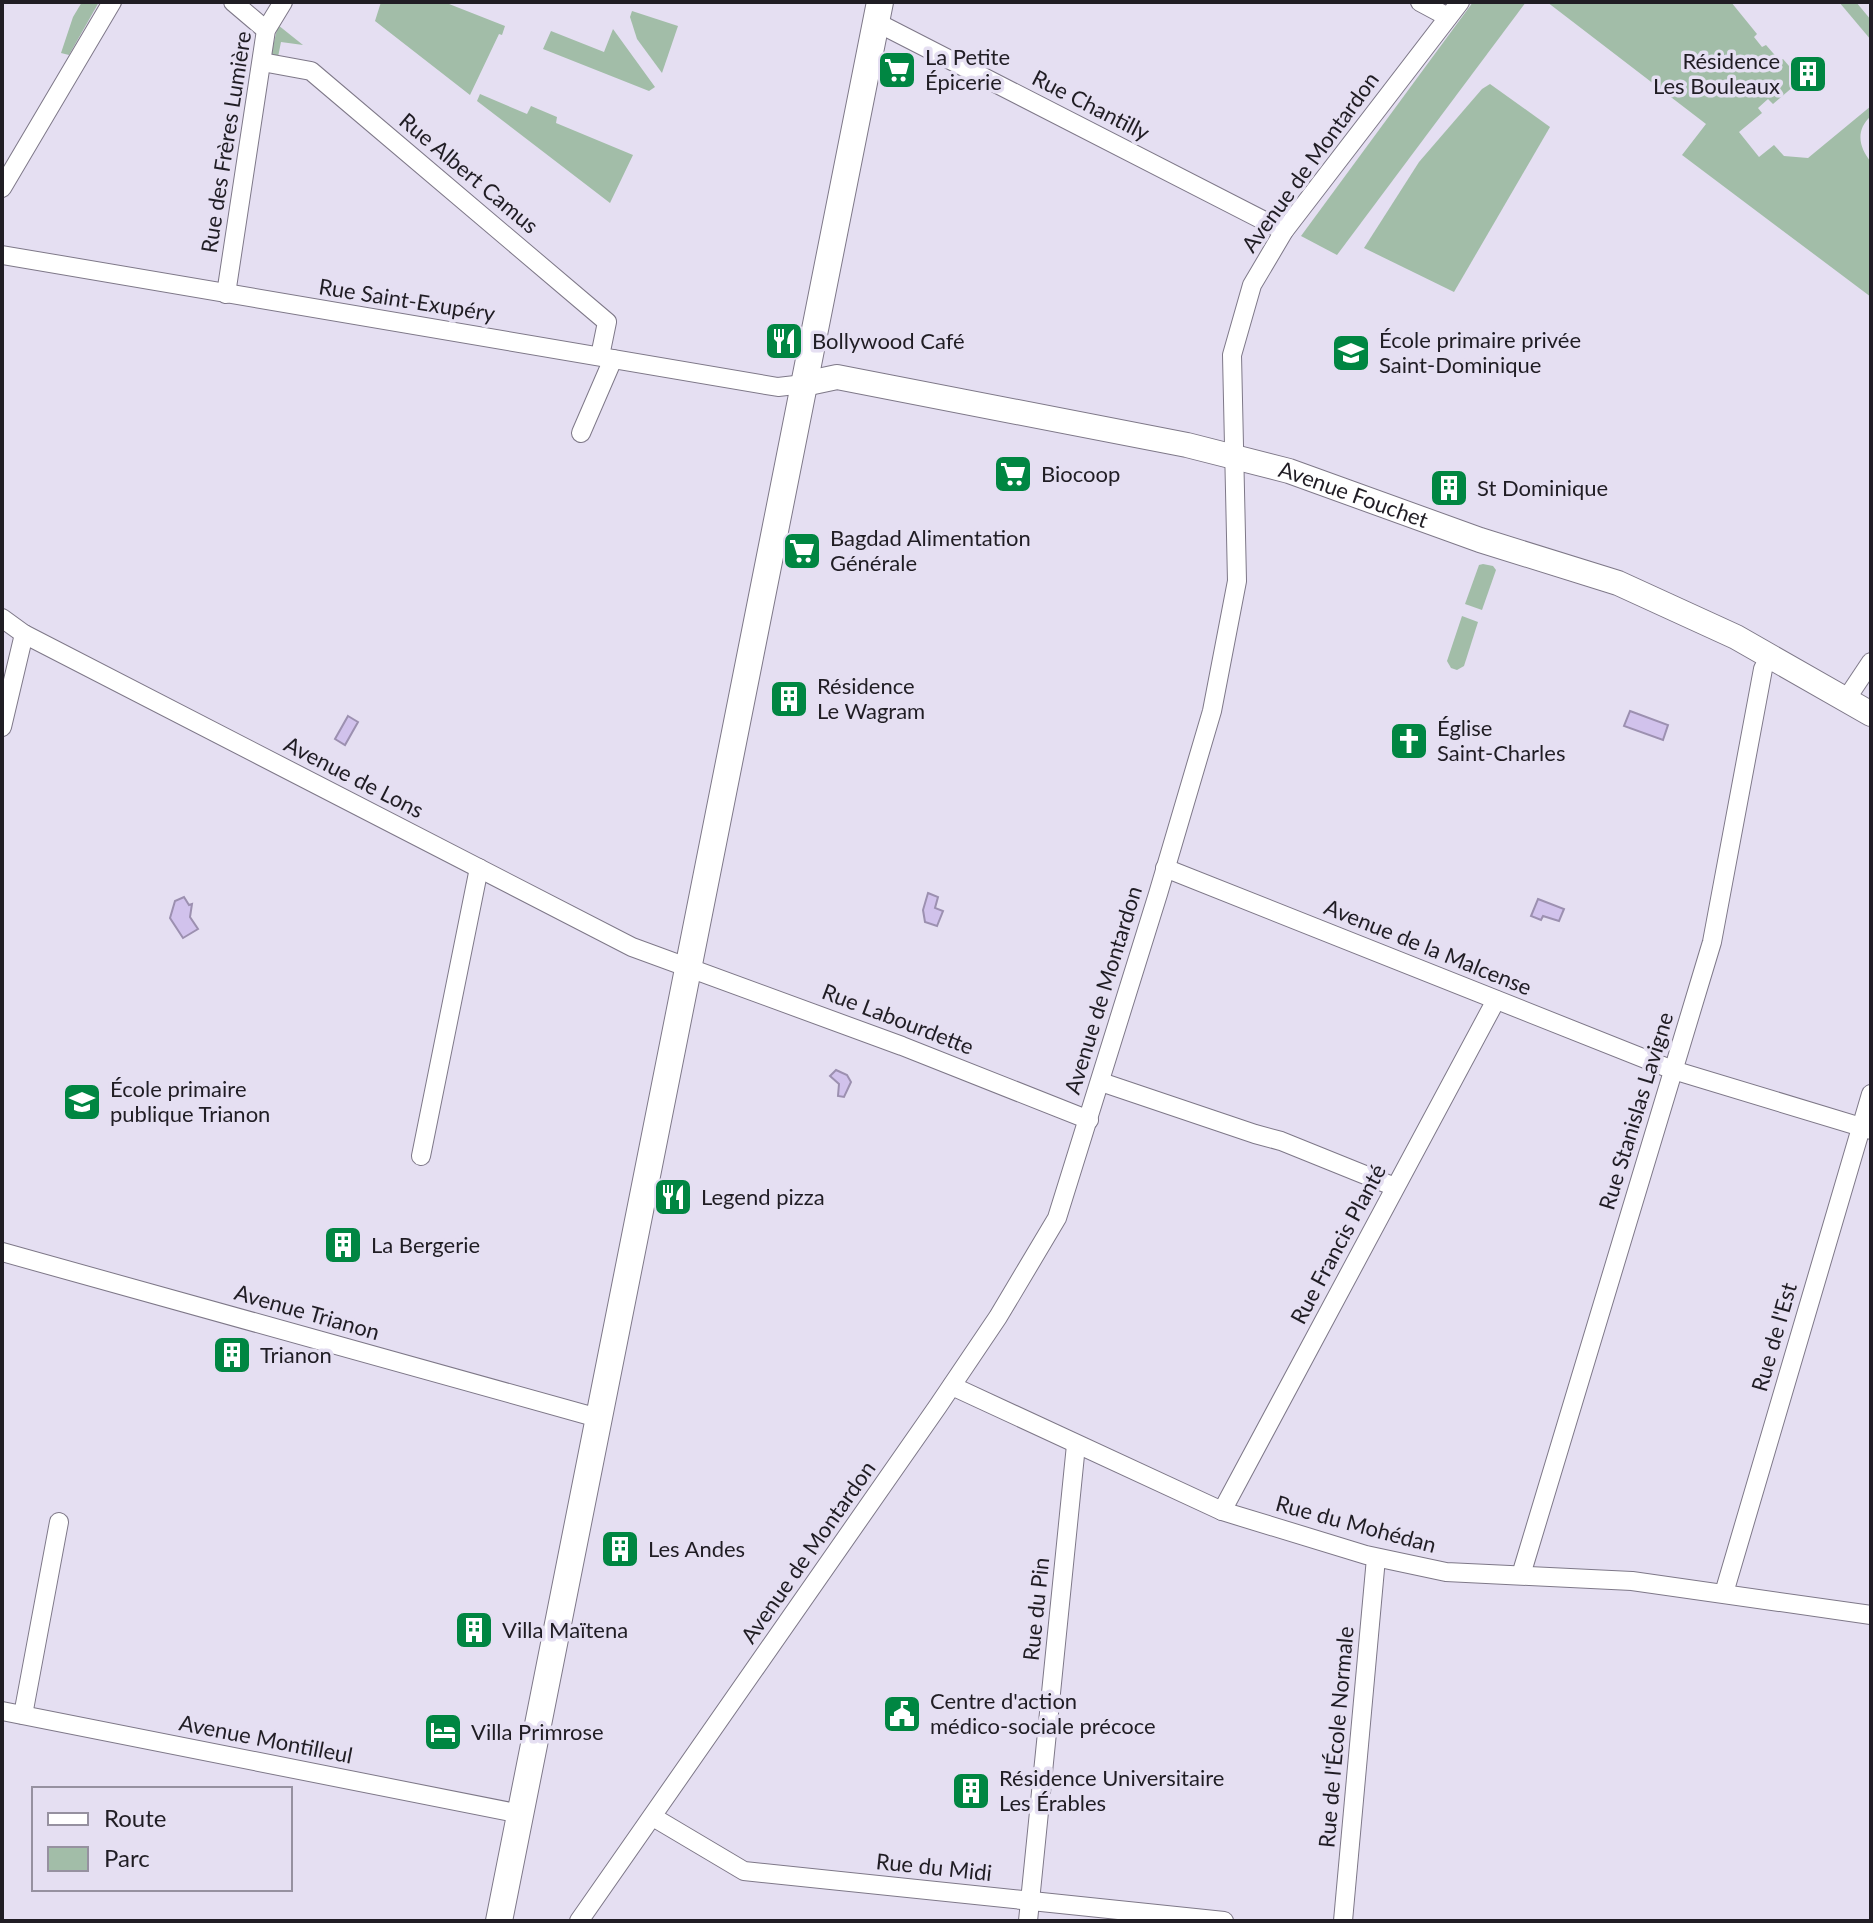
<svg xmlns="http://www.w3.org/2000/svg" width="1873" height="1923" viewBox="0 0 1873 1923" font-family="Lato,sans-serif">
  <rect width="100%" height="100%" fill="#e5dff2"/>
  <g fill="#a2bda8">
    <polygon points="82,2 99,2 69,55 61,53 73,17"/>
    <polygon points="381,2 444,2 505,26 502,35 499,34 470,95 375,21"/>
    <polygon points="1473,2 1526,2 1337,255 1301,236"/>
    <path d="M1547,2h184l26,32 -3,3 8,10 4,-2 14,16 3,-2 18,21 -28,24 -5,-5 -10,9 4,5 -23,19 20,25 15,-12 10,11 24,2 63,-52v10c-16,14 -12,32 0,46v135l-189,-142 24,-31z"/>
    <polygon points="1839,2 1856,2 1871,20 1871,40"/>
    <polygon points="632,11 678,26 662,73 637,39 630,17"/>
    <polygon points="278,25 303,45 281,42 278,57 271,55"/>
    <polygon points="613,29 655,87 649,91 543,49 551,31 604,52"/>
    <polygon points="1490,84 1550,127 1454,292 1364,248 1419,162 1482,89"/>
    <polygon points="480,94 527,114 531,106 557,117 556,123 633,155 610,203 477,101"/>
    <polygon points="1483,564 1493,566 1496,570 1482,610 1465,604 1479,565"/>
    <polygon points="1462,616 1478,622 1464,666 1457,670 1451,668 1447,661"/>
  </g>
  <g fill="#d1c2ec" stroke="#9c90b0" stroke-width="2">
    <polygon points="1630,711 1668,725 1663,740 1624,726"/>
    <polygon points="348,716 358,722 345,745 335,739"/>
    <polygon points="928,893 938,897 935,908 943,911 937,926 925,922 923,910"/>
    <polygon points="184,897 189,905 192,904 190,917 198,929 183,938 170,918 175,901"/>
    <polygon points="1538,899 1564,909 1559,921 1543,916 1541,920 1531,916"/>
    <polygon points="836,1070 847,1075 851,1082 844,1097 838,1096 839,1084 830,1076"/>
  </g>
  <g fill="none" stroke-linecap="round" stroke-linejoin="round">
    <g stroke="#7e7888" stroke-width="20">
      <g id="minor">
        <polyline points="233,2 266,30"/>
        <polyline points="1420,2 1448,17"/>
        <polyline points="876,22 1284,231"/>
        <polyline points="262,62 311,71 607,322 600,356"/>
        <polyline points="2,188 112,2"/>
        <polyline points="2,255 778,387 804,384"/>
        <polyline points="226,294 266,30 283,2"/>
        <polyline points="581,433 613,359"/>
        <polyline points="2,618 24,634 632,947 902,1046 1089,1120"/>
        <polyline points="1847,698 1871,662"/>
        <polyline points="2,727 24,634"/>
        <polyline points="1165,868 1673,1070 1871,1130"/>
        <polyline points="1101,1082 1255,1134 1281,1141 1395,1187"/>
        <polyline points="421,1156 479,868"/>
        <polyline points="2,1252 598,1418"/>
        <polyline points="952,1386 1222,1511 1366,1555 1446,1572 1632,1581 1871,1615"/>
        <polyline points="1222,1511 1496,1000"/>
        <polyline points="1521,1575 1712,942 1763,669 1770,655"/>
        <polyline points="1724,1593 1871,1094"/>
        <polyline points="2,1711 521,1814"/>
        <polyline points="23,1715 59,1522"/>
        <polyline points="653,1817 744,1871 1224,1921"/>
        <polyline points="579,1921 938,1406 998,1317 1057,1218 1158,894 1212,711 1237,581 1232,355 1252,285 1284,231 1460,2"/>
        <polyline points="1028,1921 1076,1445"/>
        <polyline points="1343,1921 1376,1558"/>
      </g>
    </g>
    <g stroke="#7e7888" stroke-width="26">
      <g id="tertiary">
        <path id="s1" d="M804,384l33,-7 350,68 102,26 191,69 138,43 118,54 135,77"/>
      </g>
    </g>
    <g stroke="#7e7888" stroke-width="28">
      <polyline id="secondary" points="499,1921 880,2"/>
    </g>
    <use href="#minor" stroke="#fff" stroke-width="18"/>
    <use href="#tertiary" stroke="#fff" stroke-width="24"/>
    <use href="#secondary" stroke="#fff" stroke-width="26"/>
  </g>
  <defs>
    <g id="supermarket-square" transform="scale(2)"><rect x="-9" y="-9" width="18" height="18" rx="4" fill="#008642" stroke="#e5dff2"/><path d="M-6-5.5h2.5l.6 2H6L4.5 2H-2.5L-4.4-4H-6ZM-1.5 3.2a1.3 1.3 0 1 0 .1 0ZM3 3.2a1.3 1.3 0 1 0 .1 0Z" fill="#fff"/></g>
    <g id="building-square" transform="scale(2)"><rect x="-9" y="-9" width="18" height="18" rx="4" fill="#008642" stroke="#e5dff2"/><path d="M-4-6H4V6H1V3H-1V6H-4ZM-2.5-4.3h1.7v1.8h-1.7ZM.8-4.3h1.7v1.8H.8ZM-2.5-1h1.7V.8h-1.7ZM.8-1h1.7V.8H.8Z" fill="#fff"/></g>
    <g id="restaurant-square" transform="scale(2)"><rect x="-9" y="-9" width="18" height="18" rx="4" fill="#008642" stroke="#e5dff2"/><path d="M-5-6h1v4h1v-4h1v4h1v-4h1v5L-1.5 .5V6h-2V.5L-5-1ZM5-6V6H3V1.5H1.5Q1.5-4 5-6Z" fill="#fff"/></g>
    <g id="school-square" transform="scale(2)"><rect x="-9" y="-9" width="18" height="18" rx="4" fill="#008642" stroke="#e5dff2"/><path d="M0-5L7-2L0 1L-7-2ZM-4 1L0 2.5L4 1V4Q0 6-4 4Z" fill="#fff"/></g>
    <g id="church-square" transform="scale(2)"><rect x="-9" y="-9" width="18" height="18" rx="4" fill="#008642" stroke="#e5dff2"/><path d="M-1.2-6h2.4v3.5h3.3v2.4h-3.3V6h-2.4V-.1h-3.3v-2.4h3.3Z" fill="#fff"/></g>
    <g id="civic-square" transform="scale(2)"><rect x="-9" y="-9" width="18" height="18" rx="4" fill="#008642" stroke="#e5dff2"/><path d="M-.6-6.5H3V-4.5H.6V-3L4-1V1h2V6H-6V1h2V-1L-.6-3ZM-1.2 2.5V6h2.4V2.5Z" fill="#fff"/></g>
    <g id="hotel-square" transform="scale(2)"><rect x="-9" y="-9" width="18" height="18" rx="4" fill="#008642" stroke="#e5dff2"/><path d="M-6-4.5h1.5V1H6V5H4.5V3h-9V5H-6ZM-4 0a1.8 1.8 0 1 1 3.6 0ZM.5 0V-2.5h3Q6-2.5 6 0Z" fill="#fff"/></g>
  </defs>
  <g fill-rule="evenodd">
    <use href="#supermarket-square" x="897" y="70"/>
    <use href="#building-square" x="1808" y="74"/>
    <use href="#restaurant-square" x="784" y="341"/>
    <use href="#school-square" x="1351" y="353"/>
    <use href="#supermarket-square" x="1013" y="474"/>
    <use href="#building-square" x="1449" y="488"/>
    <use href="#supermarket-square" x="802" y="551"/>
    <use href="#building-square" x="789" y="699"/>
    <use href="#church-square" x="1409" y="741"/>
    <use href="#school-square" x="82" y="1102"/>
    <use href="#restaurant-square" x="673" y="1197"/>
    <use href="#building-square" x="343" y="1245"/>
    <use href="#building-square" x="232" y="1355"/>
    <use href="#building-square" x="620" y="1549"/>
    <use href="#building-square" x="474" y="1630"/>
    <use href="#civic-square" x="902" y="1714"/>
    <use href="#hotel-square" x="443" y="1732"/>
    <use href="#building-square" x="971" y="1791"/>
  </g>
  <g text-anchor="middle" stroke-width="7" stroke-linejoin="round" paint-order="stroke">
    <g font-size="22" fill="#201d24" stroke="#e5dff2" text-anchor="start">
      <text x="925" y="65">La Petite<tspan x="925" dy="25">Épicerie</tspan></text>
      <text x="1780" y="69" text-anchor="end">Résidence<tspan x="1780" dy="25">Les Bouleaux</tspan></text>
      <text x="1379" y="348">École primaire privée<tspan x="1379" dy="25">Saint-Dominique</tspan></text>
      <text x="812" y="349">Bollywood Café</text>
      <text x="1041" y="482">Biocoop</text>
      <text x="1477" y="496">St Dominique</text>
      <text x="830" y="546">Bagdad Alimentation<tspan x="830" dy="25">Générale</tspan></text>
      <text x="817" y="694">Résidence<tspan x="817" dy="25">Le Wagram</tspan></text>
      <text x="1437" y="736">Église<tspan x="1437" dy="25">Saint-Charles</tspan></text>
      <text x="110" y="1097">École primaire<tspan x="110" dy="25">publique Trianon</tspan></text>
      <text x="701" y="1205">Legend pizza</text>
      <text x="371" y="1253">La Bergerie</text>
      <text x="260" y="1363">Trianon</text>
      <text x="648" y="1557">Les Andes</text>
      <text x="502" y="1638">Villa Maïtena</text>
      <text x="930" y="1709">Centre d'action<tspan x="930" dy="25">médico-sociale précoce</tspan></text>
      <text x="471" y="1740">Villa Primrose</text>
      <text x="999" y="1786">Résidence Universitaire<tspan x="999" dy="25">Les Érables</tspan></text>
    </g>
    <g font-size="22" fill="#201d24" stroke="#e5dff2">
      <text transform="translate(1091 105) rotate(27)" y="8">Rue Chantilly</text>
      <text transform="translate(226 142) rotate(-81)" y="8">Rue des Frères Lumière</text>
      <text transform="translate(1310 162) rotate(-54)" y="8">Avenue de Montardon</text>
      <text transform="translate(469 173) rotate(40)" y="8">Rue Albert Camus</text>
      <text transform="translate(407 300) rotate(9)" y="8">Rue Saint-Exupéry</text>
      <text dy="8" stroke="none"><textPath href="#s1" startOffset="564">Avenue Fouchet</textPath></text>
      <text transform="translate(354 777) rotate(27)" y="8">Avenue de Lons</text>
      <text transform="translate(1428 947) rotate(22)" y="8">Avenue de la Malcense</text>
      <text transform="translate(1103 990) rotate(-73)" y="8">Avenue de Montardon</text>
      <text transform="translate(898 1019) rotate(21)" y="8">Rue Labourdette</text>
      <text transform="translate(1636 1111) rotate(-73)" y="8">Rue Stanislas Lavigne</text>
      <text transform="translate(1338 1244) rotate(-62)" y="8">Rue Francis Planté</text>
      <text transform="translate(307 1312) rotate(16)" y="8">Avenue Trianon</text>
      <text transform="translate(1774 1337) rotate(-74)" y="8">Rue de l'Est</text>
      <text transform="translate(1356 1524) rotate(15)" y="8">Rue du Mohédan</text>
      <text transform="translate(808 1552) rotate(-55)" y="8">Avenue de Montardon</text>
      <text transform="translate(1036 1609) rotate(-84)" y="8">Rue du Pin</text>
      <text transform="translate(1336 1737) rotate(-85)" y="8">Rue de l'École Normale</text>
      <text transform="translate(266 1739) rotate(11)" y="8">Avenue Montilleul</text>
      <text transform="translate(934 1867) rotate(6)" y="8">Rue du Midi</text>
    </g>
  </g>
  <rect width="1873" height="1923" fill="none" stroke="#201d24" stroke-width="8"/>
  <rect x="32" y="1787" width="260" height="104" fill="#e5dff2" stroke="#9691a0" stroke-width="2"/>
  <rect x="48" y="1813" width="40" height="12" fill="#ffffff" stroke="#9691a0" stroke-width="2"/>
  <text x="104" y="1827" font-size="24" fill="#201d24">Route</text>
  <rect x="48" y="1847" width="40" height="24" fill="#a2bda8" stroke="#9691a0" stroke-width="2"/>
  <text x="104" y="1867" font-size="24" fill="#201d24">Parc</text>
</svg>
